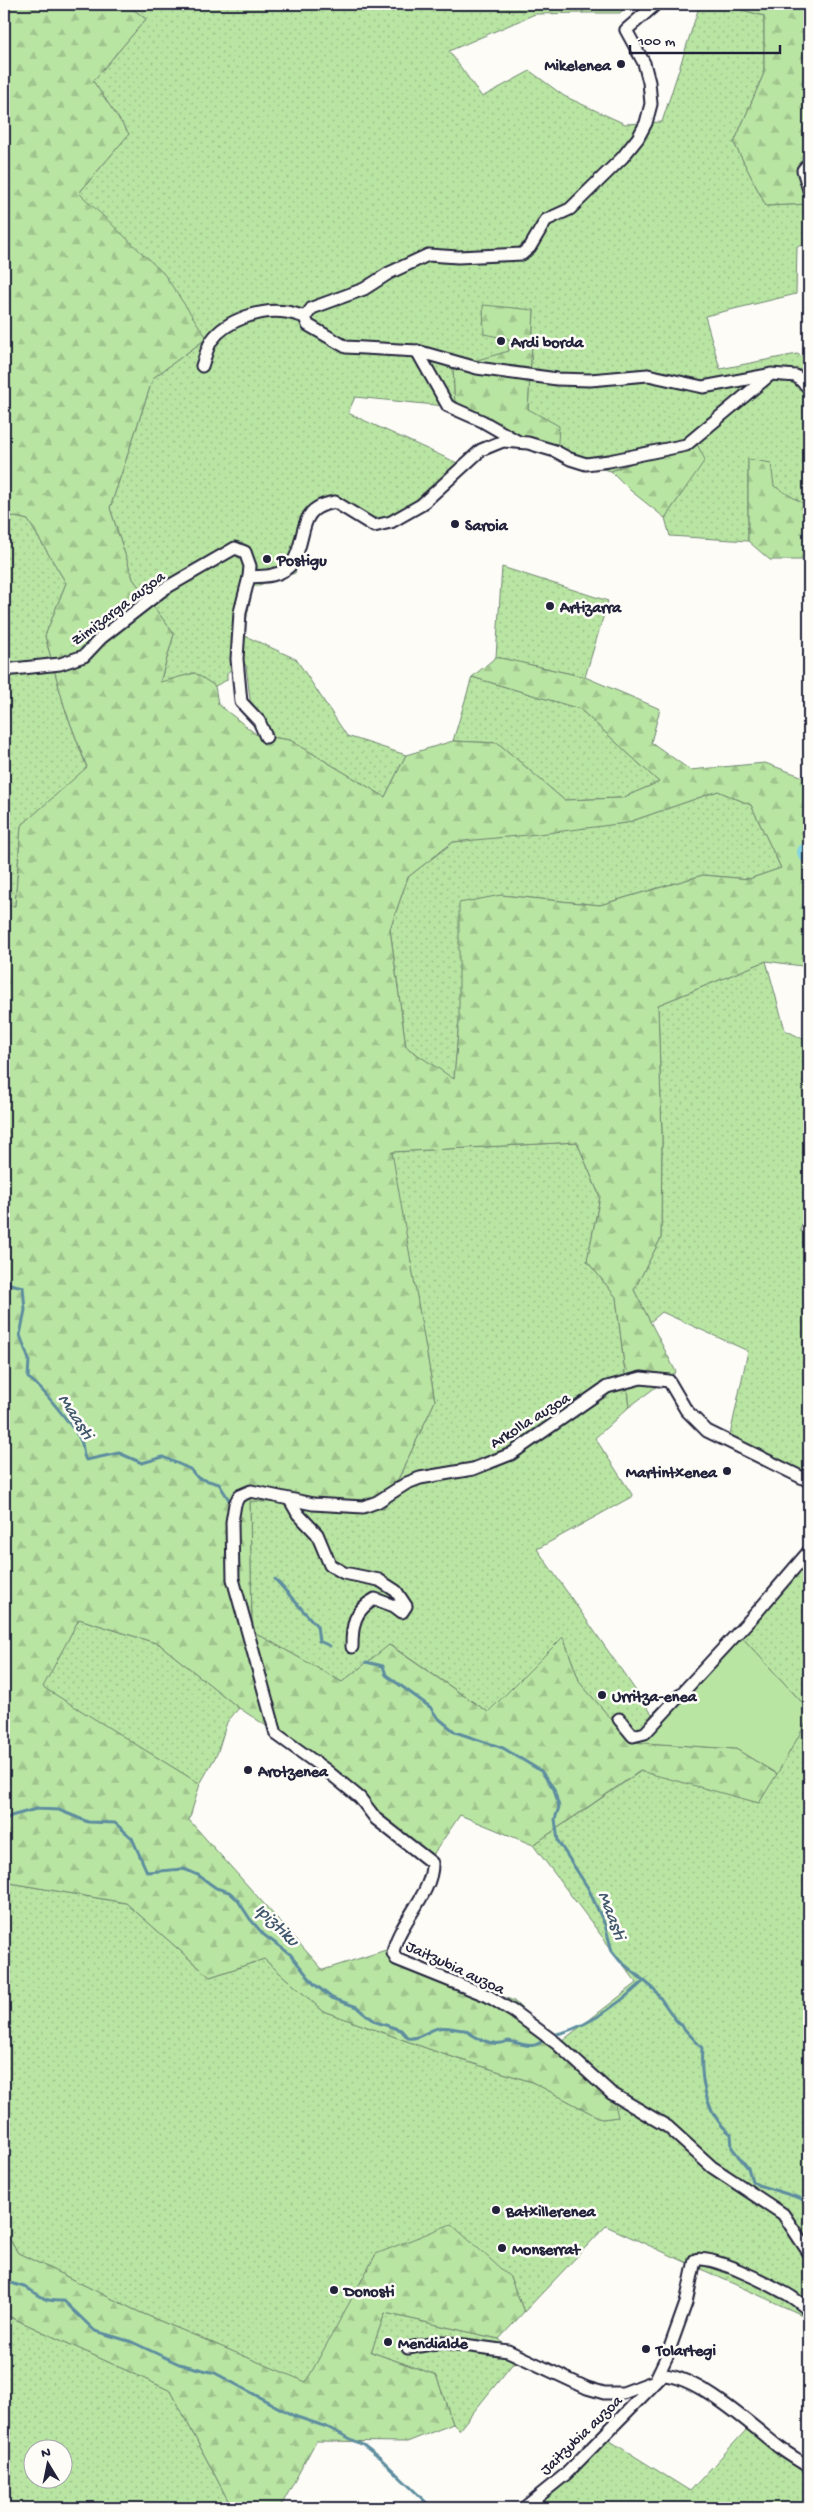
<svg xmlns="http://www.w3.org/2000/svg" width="813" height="2512" viewBox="0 0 813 2512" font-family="'Gochi Hand',sans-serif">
  <defs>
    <pattern id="grass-dots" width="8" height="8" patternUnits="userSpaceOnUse" patternTransform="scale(1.25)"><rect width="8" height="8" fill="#b9e5a3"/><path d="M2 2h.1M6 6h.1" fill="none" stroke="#9fc48d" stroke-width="1.8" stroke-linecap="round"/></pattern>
    <pattern id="forest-firs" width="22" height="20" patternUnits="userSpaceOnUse" patternTransform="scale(1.25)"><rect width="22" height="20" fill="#b9e5a3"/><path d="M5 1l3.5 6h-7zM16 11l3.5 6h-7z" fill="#9fc48d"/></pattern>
  </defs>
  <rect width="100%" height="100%" fill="#fdfcf7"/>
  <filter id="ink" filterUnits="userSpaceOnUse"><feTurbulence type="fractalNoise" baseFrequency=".02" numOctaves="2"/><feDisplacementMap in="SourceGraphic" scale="10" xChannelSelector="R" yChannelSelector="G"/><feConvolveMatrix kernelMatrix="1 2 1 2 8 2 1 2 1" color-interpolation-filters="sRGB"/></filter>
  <g filter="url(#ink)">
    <g fill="url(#grass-dots)" stroke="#6e846f" fill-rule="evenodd">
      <polygon points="126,4 582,4 583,13 535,14 449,51 482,97 530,71 564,96 625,124 662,122 700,4 722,4 764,16 764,73 734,143 766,206 809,204 809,245 797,246 796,294 705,316 720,369 797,354 809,360 809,507 773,486 748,459 748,541 670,536 665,518 704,460 694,440 611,471 557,458 528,410 534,310 509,339 509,352 453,367 455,407 355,397 348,413 464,466 387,523 330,500 309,523 295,573 253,587 243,635 296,659 347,736 406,755 385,797 290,740 257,735 264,725 251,707 246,665 235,666 227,673 227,680 215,686 194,673 160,683 174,634 133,579 110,508 153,378 207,338 79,193 129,134 93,81 146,19"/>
      <polygon points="4,514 28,520 66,583 45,636 65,709 87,768 21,826 15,906 4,905"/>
      <polygon points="502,567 608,601 585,677 496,657"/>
      <polygon points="472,677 580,709 659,782 622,798 564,800 498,743 453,741"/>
      <polygon points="718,791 751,805 781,868 749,879 703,875 600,905 501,895 459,1021 454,1080 406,1047 390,929 408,877 453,842 626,823"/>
      <polygon points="766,961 785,1030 809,1042 809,1195 800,1231 809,1234 809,1474 729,1440 748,1351 662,1312 650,1322 634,1290 661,1238 662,1135 658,1005"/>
      <polygon points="577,1142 600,1197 587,1261 616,1297 629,1407 595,1438 633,1496 537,1549 652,1714 631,1742 580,1683 563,1637 488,1712 390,1645 342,1682 252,1631 250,1500 384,1509 435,1401 391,1152"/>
      <polygon points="809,1551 809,1710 737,1632"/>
      <polygon points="79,1619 159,1644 239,1708 227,1722 217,1754 200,1784 42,1687"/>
      <polygon points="809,1718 809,2318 606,2226 524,2312 510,2277 376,2254 307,2383 141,2313 18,2253 4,2231 4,1882 126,1903 210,1977 264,1959 323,2011 440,2053 532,2082 602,2119 617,2117 612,2091 558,2044 637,1983 533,1845 644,1769 759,1803"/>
      <polygon points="385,2313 499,2339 518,2357 459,2430 453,2424 436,2375 371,2352"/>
      <path d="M4,2314l167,77 61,117h-228zM32,2450h30v30h-30z"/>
      <polygon points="748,2428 809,2471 809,2508 531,2508 607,2439 690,2491"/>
    </g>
    <g fill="url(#forest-firs)" stroke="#6e846f" fill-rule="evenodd">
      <path d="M4,4h122l20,15 -53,62 36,53 -50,59 85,81 43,64 -54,40 -43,130 23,71 41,55 -14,48 35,-9 20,13 3,18 39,31 33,5 95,57 21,-42 47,-14 45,2 66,57 58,-2 37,-16 -79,-73 -108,-32 24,-20 89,20 75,32 -9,33 39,28 75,-7 44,16v188l-43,-6 -108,44 4,130 -1,103 -27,52 42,82 -47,35 -13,-110 -29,-36 13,-64 -23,-55 -185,10 43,249 -51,108 -134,-8 2,130 90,51 47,-37 99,67 75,-75 17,46 51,59 105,7 41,25 -18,29 -119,-32 -107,74 -73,-30 -30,44 -48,-42 -36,-39 -107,-70 -80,-64 -80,-25 -36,68 157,97 -11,36 134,150 63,-20 128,51 44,43 54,47 6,26 -16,2 -70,-37 -92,-29 -117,-42 -59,-52 -54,18 -84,-74 -122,-21v-977l11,1 6,-80 66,-59 -22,-58 -20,-73 21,-53 -38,-63 -24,-6zM718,791l33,14 30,63 -32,11 -46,-4 -103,30 -99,-10 -42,8v118l-5,58 -48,-32 -16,-118 18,-52 45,-35 86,-8 87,-11z"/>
      <polygon points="582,4 628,4 620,13 583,13"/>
      <polygon points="722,4 809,4 809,204 766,206 734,143 764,73 764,16"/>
      <polygon points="483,305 534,310 528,409 559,426 557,458 455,407 453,367 509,351 509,339 484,334"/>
      <polygon points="695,440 705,460 665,518 631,491 611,471"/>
      <polygon points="748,459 771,463 774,486 809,507 809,560 770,560 748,541"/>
      <polygon points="451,2224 510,2277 524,2312 499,2339 385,2313 371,2352 436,2375 453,2424 407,2442 316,2441 280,2508 232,2508 171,2391 4,2314 4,2231 18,2253 141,2313 306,2382 376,2254"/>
    </g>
    <polygon fill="#b9e5a3" stroke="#6e846f" points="737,1632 809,1710 809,1718 777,1774 736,1749 631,1742 652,1714"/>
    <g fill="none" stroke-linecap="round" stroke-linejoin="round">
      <g stroke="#5d8d9f" stroke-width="3">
        <path d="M4,1273l6,11 13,3 2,23 -5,25 9,25 -1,18c11,5 47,51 53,63 3,6 1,13 5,19l33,-7 23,10 21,-6 27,12 8,9 21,6 12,19"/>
        <polyline points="275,1579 317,1626 319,1641 330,1646"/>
        <path d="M366,1662l17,4 3,9 44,32 7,10 18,15 48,16 38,23 13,18 5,18 -4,12 3,22 30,47 17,37 7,26 8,10 34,28 21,30 27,29c-2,30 3,66 29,86l1,14 16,20 4,13 6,4 42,13 9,7"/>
        <path d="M4,1821l7,-5 25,-7 23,1 29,12 27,1 17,15 15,34 37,-3 14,6 18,13 13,4 8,7 13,20 14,16 26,19 24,30 18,14 25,9 19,15 25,8 7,8c11,2 20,-8 30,-10 11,-2 18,2 27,2 11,8 29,18 43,11 14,2 26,10 36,-2"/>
        <path d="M552,2035c34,-6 68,-32 93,-55"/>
        <path d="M4,2280c7,4 16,5 22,8 20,9 12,13 38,13l31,30 37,11 47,22 36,9 79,43 33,11 36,18 17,13 52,50"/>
      </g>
      <polyline stroke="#85d4e2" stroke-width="18" points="806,852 809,856"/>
      <g stroke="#22223b" stroke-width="15">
        <g id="minor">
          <polyline points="809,163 803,170 809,190"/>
          <polyline points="305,317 312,308 364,289 389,273 428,255 458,257 522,254 530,247 546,220 570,209 622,158 638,138 646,123 651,104 649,82 644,63 626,30 656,4"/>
          <polyline points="305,317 308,325 346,347 417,351 477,368 557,379 590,380 648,375 703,387 768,375"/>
          <polyline points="417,351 448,406 482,421 517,441"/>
          <path d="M202,366c3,-8 5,-19 10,-26 14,-20 50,-32 74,-28 6,1 13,3 19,5"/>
          <polyline points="4,670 60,664 84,656 101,638 164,589 235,548 245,552 250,566 249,577"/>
          <path d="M266,737l-7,-16 -18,-19 -4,-43 3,-47 9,-35c7,-1 16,0 23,-2 38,-7 22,-54 45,-67 5,-3 12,-5 18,-6l39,24 17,-4 30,-17 60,-55 22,-9 25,2 27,8 15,8 16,5 23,-3 77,-16 85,-71 25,2 13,12"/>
          <path d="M809,1481l-102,-50 -21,-21 -17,-29 -28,-3 -34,9 -96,67 -38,15 -53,9 -13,5 -30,19 -14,5 -50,-3 -62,-13 -12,5 -4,8 -3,18 1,57 43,155 50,36 34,28 16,21 56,44c1,31 -35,61 -39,90l3,6 92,37 26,16 42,31 55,50 57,34 44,40 71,47 26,39"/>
          <path d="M290,1500l8,14 19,20 13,31 14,8 35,7 17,11 10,15 -4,6 -8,-6 -19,-7c-21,11 -23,26 -23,48"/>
          <polyline points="619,1719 633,1736 645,1733 757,1612 809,1551"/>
          <path d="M408,2348l34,-6 66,9 79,37 17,5h19l32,-12 12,-25 19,-53 9,-43c15,-6 72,23 88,32 9,4 18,12 26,18"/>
          <path d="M524,2508l42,-34 97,-99c36,2 89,51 117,73 9,7 20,13 29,19"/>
        </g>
      </g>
      <use href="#minor" stroke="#fdfcf7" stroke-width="11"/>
    </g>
  </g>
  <g fill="#22223b" stroke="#fdfcf7" stroke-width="2">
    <circle cx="621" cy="64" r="5"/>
    <circle cx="501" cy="341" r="5"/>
    <circle cx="455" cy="524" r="5"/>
    <circle cx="267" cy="559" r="5"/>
    <circle cx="550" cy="606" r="5"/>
    <circle cx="727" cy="1471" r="5"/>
    <circle cx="602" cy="1695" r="5"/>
    <circle cx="248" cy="1770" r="5"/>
    <circle cx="496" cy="2210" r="5"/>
    <circle cx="502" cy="2248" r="5"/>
    <circle cx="334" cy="2290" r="5"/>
    <circle cx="388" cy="2342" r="5"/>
    <circle cx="646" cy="2349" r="5"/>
  </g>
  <g text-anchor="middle" stroke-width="5" stroke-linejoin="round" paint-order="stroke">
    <g font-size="16" font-weight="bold" fill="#22223b" stroke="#fdfcf7" text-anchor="start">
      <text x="611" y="70" text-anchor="end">Mikelenea</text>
      <text x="511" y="347">Ardi borda</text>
      <text x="465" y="530">Saroia</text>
      <text x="277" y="565">Postigu</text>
      <text x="560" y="612">Artizarra</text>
      <text x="717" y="1477" text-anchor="end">Martintxenea</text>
      <text x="612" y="1701">Urritza-enea</text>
      <text x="258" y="1776">Arotzenea</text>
      <text x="506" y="2216">Batxillerenea</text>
      <text x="512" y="2254">Monserrat</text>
      <text x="344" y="2296">Donosti</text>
      <text x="398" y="2348">Mendialde</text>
      <text x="656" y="2355">Tolartegi</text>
    </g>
    <g font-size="16" fill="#22223b" stroke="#fdfcf7">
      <text transform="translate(117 607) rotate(-37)" y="6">Zimizarga auzoa</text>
      <text transform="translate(529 1419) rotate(-32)" y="6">Arkolla auzoa</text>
      <text transform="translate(456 1966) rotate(25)" y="6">Jaitzubia auzoa</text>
      <text transform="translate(580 2434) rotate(-44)" y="6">Jaitzubia auzoa</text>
    </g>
    <g font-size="18" font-style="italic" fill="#40576d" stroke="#fdfcf7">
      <text transform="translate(77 1416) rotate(57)" y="6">Maasti</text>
      <text transform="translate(613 1915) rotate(69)" y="6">Maasti</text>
      <text transform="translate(278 1924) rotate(44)" y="6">Ipiztiku</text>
    </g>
  </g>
  <rect width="813" height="2512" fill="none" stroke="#fdfcf7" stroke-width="20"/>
  <rect x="10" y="10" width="793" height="2492" fill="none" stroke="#22223b" stroke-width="2" filter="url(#ink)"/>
  <g transform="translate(48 2464) rotate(350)"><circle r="24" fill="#fdfcf7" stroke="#a5a5ac"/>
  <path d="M0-4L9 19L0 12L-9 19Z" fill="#22223b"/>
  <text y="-8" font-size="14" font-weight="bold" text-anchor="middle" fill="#22223b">N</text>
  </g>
  <path d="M630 45v8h150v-8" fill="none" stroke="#22223b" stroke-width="2.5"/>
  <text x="638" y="45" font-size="15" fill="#22223b" stroke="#fdfcf7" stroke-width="4" paint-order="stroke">100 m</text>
</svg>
